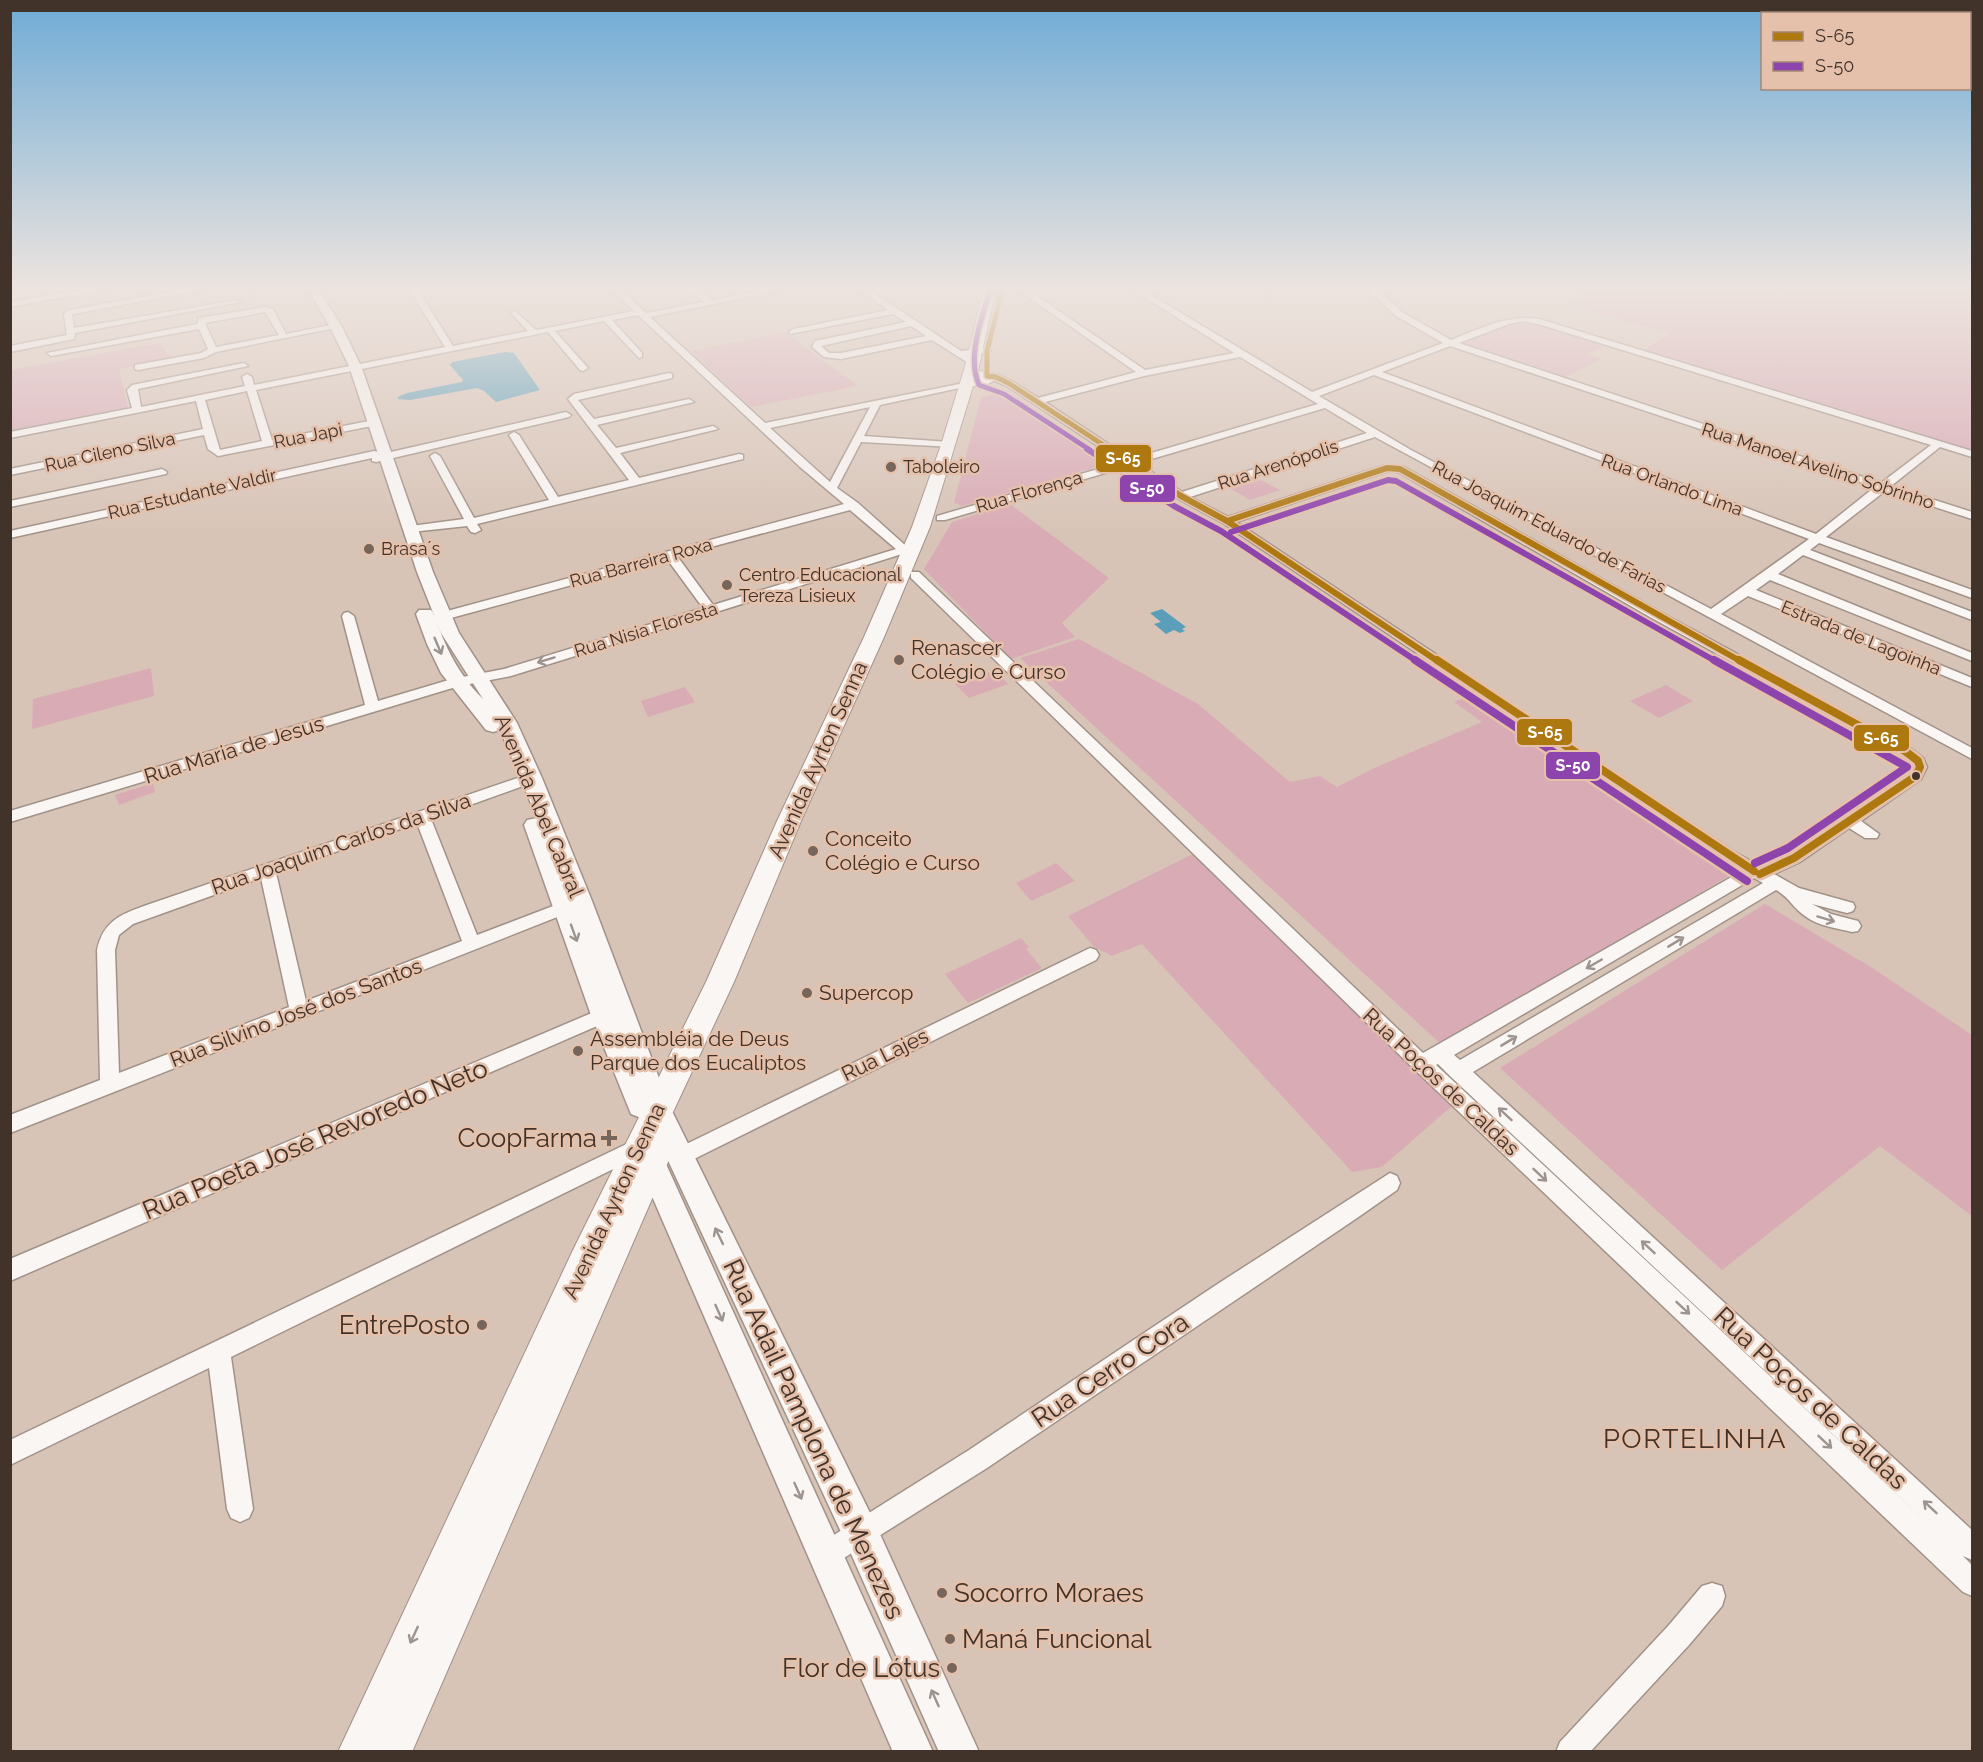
<svg xmlns="http://www.w3.org/2000/svg" width="1983" height="1762" viewBox="0 0 1983 1762" font-family="Raleway,sans-serif">
  <rect width="100%" height="100%" fill="#d8c4b7"/>
  <g fill="#d9abb5">
    <polygon points="1561,287 1972,287 1972,453 1641,352 1669,334 1567,304 1586,296"/>
    <polygon points="1522,320 1604,346 1588,354 1601,359 1562,379 1457,342 1513,321"/>
    <polygon points="785,332 858,386 751,407 691,351"/>
    <polygon points="159,343 172,359 119,369 128,408 11,432 11,370"/>
    <polygon points="1008,391 1114,462 962,506 954,503 981,397"/>
    <polygon points="1261,480 1280,490 1250,500 1231,489"/>
    <polygon points="1010,504 1109,578 1062,623 1075,637 1011,659 924,569 952,522"/>
    <polygon points="1079,639 1198,704 1290,782 1320,776 1337,787 1372,769 1482,722 1454,702 1468,696 1735,872 1443,1046 1020,658"/>
    <polygon points="151,668 154,696 32,729 33,699"/>
    <polygon points="995,670 1008,684 969,698 955,684"/>
    <polygon points="1666,685 1693,701 1659,718 1630,701"/>
    <polygon points="685,687 695,702 648,717 641,701"/>
    <polygon points="153,783 155,792 119,805 115,795"/>
    <polygon points="1193,854 1350,1004 1453,1105 1382,1167 1352,1172 1142,944 1112,956 1094,947 1068,916"/>
    <polygon points="1056,863 1075,881 1031,901 1016,883"/>
    <polygon points="1765,904 1871,967 1972,1035 1972,1216 1880,1146 1722,1270 1500,1068"/>
    <polygon points="1021,938 1029,947 1026,949 1042,968 968,1003 945,974"/>
  </g>
  <g fill="#5b9eb9">
    <polygon points="505,352 514,353 540,390 496,402 484,391 477,388 410,400 398,399 398,397 407,393 462,382 463,380 450,365 452,362"/>
    <polygon points="1162,609 1186,627 1182,629 1185,631 1180,633 1174,630 1166,634 1154,624 1161,622 1150,613"/>
  </g>
  <g fill="none" stroke-linecap="round" stroke-linejoin="round">
    <g stroke="#a19288" stroke-width="3">
      <g id="street">
        <polygon points="100,287 119,287 10,307 10,302"/>
        <polygon points="199,287 217,287 74,314 72,315 74,328 237,300 241,302 75,333 74,339 10,352 10,346 67,335 64,314 69,310"/>
        <path d="M408,287h8l37,59 75,-15 -17,-18 4,-2 21,19 98,-19 -25,-24h9l28,26 58,-11 -16,-15h9l15,13 68,-13h17l-147,30 115,106 204,-41v4l-89,19 -16,31 85,6 4,1v4l-92,-5 -24,46 21,15 57,51 -6,4 -7,-4 -391,122 -52,10 -449,136v-11l355,-106 -23,-89 2,-3 4,-1 6,4 24,85 74,-22 52,-10 199,-61 -36,-49 -238,65 -6,-4 2,-3 419,-113 -44,-37 -162,-152 -26,5 30,33v4l-3,1 -35,-37 -49,10 33,37 -5,3 -3,-1 -32,-38 -292,58 16,50 102,-20 5,3 -2,2 -159,31 -10,-7 -4,-14 -194,40v-6l193,-40 -7,-28 -186,37v-6l122,-24 -5,-18 5,-5 112,-22 4,3 -110,23 3,18 104,-21 -3,-9 5,-3 5,3 2,8 191,-38zM247,391l15,50 -42,9 -15,-50zM870,407l-40,75 -60,-54zM850,510l46,39 -183,56 -36,-49z"/>
        <path d="M855,287h10l96,64 26,-3 4,3 -23,5 9,7 -4,3 -41,-26 -91,19 -17,-2 -12,-10 3,-6 91,-19 -13,-8 -103,20 -1,-2 4,-3 95,-19zM911,326l15,10 -85,17h-12l-8,-7z"/>
        <path d="M1014,287h10l121,83 89,-17 -106,-66h10l174,105 131,-49 -47,-27 -31,-29h9l28,25 49,28c28,-11 57,-26 88,-21l433,132v6l-32,-10 -49,39 81,26v7l-87,-28 -59,46 146,53v8l-153,-55 -9,7 162,62v8l-169,-65 -25,19 194,79v8l-202,-81 -14,10 216,88v9l-224,-91 -27,18 251,134v11l-597,-322 -185,60 38,20 155,-51 21,1 254,144 252,137 13,10 4,9 -6,12 -60,42 18,13 -2,4h-12l-16,-10 -49,34 -26,12 25,14 54,15 2,4 -2,4 -6,2 -35,-9 19,10 27,7 3,5 -3,5 -6,1c-16,-4 -34,-6 -47,-16 -12,-8 -15,-18 -29,-26l-303,182 499,458v30l-9,-4 9,9v31l-9,-4 -549,-523 -503,-491v-6h8l504,481 319,-182 -519,-348 -46,-25 -48,-32 -184,54h-8v-4l185,-54 -115,-76 -24,-10 5,-3 11,2 14,7 25,16 98,-26zM1523,321l15,3 393,121 -50,38 -422,-140 50,-19zM1450,346l425,141 -59,47 -434,-162zM1240,357l78,47 -187,55 -86,-57 99,-26zM1374,375l435,164 -98,70 -300,-159 -92,-54zM1325,408l42,25 -185,59 -44,-29zM1388,471l10,1 252,145 250,137 11,9 -1,10 -122,81 -27,13 -28,-16 -497,-329zM1754,878l9,5 -303,177 -6,-5zM1438,1064l13,13 482,451 -497,-463z"/>
        <path d="M266,307l7,2 13,25 50,-10 4,3 -124,25 -12,6 -66,12 -3,-1v-4l66,-12 7,-4 -9,-20 -148,27 -4,-3 150,-29 2,-6zM265,312l14,23 -63,12 -11,-24z"/>
        <polygon points="669,373 672,374 672,378 578,400 594,419 689,399 694,402 597,425 616,448 713,426 718,429 620,453 639,478 739,454 743,455 743,459 477,524 481,530 475,533 471,532 467,526 411,532 405,529 411,526 464,519 430,456 435,453 440,456 474,518 549,500 509,435 514,432 519,435 558,497 629,480 568,399 574,394"/>
        <polygon points="566,412 571,415 569,417 376,462 372,461 372,458 10,538 10,531 374,451 378,452 378,455"/>
        <polygon points="162,469 167,472 166,474 10,507 10,501"/>
        <path d="M532,773l7,5 -2,3 -106,38 46,116 97,-37 6,2 2,4 -2,4 -570,225v-18l90,-35 -3,-130c6,-28 22,-35 47,-44zM417,823l45,118 -156,60 -30,-128zM261,878l28,129 -170,66 -4,-123 4,-15 14,-11z"/>
        <polygon points="1090,948 1096,950 1099,955 1096,960 688,1162 681,1165 674,1162 671,1156 674,1150"/>
        <polygon points="613,1004 620,1006 622,1011 620,1016 10,1281 10,1259"/>
        <polygon points="639,1138 646,1141 649,1147 646,1153 231,1357 253,1509 249,1518 240,1522 231,1518 227,1509 209,1368 10,1465 10,1440"/>
        <polygon points="1390,1173 1397,1176 1400,1183 1397,1190 1357,1218 987,1468 836,1563 827,1567 818,1563 814,1554 818,1545 969,1450 1216,1285"/>
        <polygon points="1712,1583 1722,1586 1725,1596 1722,1606 1689,1645 1590,1752 1556,1752 1560,1742 1669,1625 1702,1586"/>
      </g>
    </g>
    <g stroke="#a19288" stroke-width="3">
      <path id="secondary" d="M307,287h10l25,40 19,39 72,206 26,61 58,90 25,55 50,123 78,206 204,414 105,231h-40l-91,-205 -183,-393 1,10 267,588h-40l-255,-588 -1,-12 4,-9 10,-3 9,3 -13,-28 -6,3 -10,-4 -40,-99 -67,-190 3,-5 10,-2 -37,-88 -7,2 -7,-2 -45,-57 -14,-29 -11,-30 3,-4h12l3,4c11,33 24,60 49,85l-42,-66 -24,-61 -68,-206 -19,-39z"/>
    </g>
    <g stroke="#a19288" stroke-width="2">
      <polygon id="primary" points="984,287 996,287 978,371 988,372 997,379 984,386 973,386 930,527 884,637 801,821 734,982 666,1127 673,1129 678,1139 412,1752 338,1752 573,1250 706,982 777,821 864,637 912,527 941,445 966,363"/>
    </g>
    <use href="#street" fill="#f9f6f4" fill-rule="evenodd"/>
    <use href="#secondary" fill="#f9f6f4" fill-rule="evenodd"/>
    <use href="#primary" fill="#f9f6f4" fill-rule="evenodd"/>
    <g stroke="#e5c0aa" stroke-width="8">
      <polyline id="bus-1-far2" points="1003,287 987,351 987,376 996,377 1010,384 1111,450"/>
    </g>
    <g stroke="#e5c0aa" stroke-width="9">
      <g id="bus-1-far1">
        <polyline points="1109,449 1181,496 1227,521 1439,662"/>
        <polyline points="1227,521 1387,468 1400,469 1742,662"/>
      </g>
    </g>
    <g stroke="#e5c0aa" stroke-width="13">
      <g id="bus-1">
        <polyline points="1437,660 1754,871"/>
        <polyline points="1739,660 1905,751 1918,761 1920,767 1916,776 1794,858 1760,874"/>
      </g>
    </g>
    <g stroke="#e5c0aa" stroke-width="8">
      <path id="bus-2-far2" d="M991,287c-8,29 -25,68 -12,98l25,9 86,56"/>
    </g>
    <g stroke="#e5c0aa" stroke-width="9">
      <g id="bus-2-far1">
        <polyline points="1087,449 1174,506 1221,531 1418,662"/>
        <polyline points="1231,532 1388,480 1396,481 1717,662"/>
      </g>
    </g>
    <g stroke="#e5c0aa" stroke-width="13">
      <g id="bus-2">
        <polyline points="1415,660 1747,881"/>
        <polyline points="1714,660 1907,767 1788,848 1755,863"/>
      </g>
    </g>
    <use href="#bus-1-far2" stroke="#ae7811" stroke-width="5"/>
    <use href="#bus-1-far1" stroke="#ae7811" stroke-width="6"/>
    <use href="#bus-1" stroke="#ae7811" stroke-width="8"/>
    <use href="#bus-2-far2" stroke="#8e44ad" stroke-width="5"/>
    <use href="#bus-2-far1" stroke="#8e44ad" stroke-width="6"/>
    <use href="#bus-2" stroke="#8e44ad" stroke-width="8"/>
  </g>
  <defs><path id="oneway-shaft" d="M-6 0H5M1.5-3L5.5 0L1.5 3" fill="none" stroke-width="1.6" stroke-linecap="round" stroke-linejoin="round" transform="scale(1.5)"/></defs>
  <g stroke="#9d948f">
    <use href="#oneway-shaft" transform="translate(438 646) rotate(67)"/>
    <use href="#oneway-shaft" transform="translate(546 660) rotate(163)"/>
    <use href="#oneway-shaft" transform="translate(1826 919) rotate(17)"/>
    <use href="#oneway-shaft" transform="translate(574 933) rotate(70)"/>
    <use href="#oneway-shaft" transform="translate(1676 942) rotate(-31)"/>
    <use href="#oneway-shaft" transform="translate(1594 964) rotate(150)"/>
    <use href="#oneway-shaft" transform="translate(1509 1041) rotate(-31)"/>
    <use href="#oneway-shaft" transform="translate(1505 1114) rotate(-137)"/>
    <use href="#oneway-shaft" transform="translate(1540 1175) rotate(43)"/>
    <use href="#oneway-shaft" transform="translate(719 1236) rotate(-116)"/>
    <use href="#oneway-shaft" transform="translate(1648 1247) rotate(-137)"/>
    <use href="#oneway-shaft" transform="translate(1683 1308) rotate(43)"/>
    <use href="#oneway-shaft" transform="translate(719 1313) rotate(66)"/>
    <use href="#oneway-shaft" transform="translate(1825 1442) rotate(43)"/>
    <use href="#oneway-shaft" transform="translate(798 1491) rotate(66)"/>
    <use href="#oneway-shaft" transform="translate(1930 1507) rotate(-137)"/>
    <use href="#oneway-shaft" transform="translate(414 1635) rotate(115)"/>
    <use href="#oneway-shaft" transform="translate(935 1698) rotate(-114)"/>
  </g>
  <linearGradient id="sky" x2="0" y2="1"><stop stop-color="#6fabd5"/><stop offset="0.54" stop-color="#ede4df"/><stop offset="1" stop-color="#ede4df" stop-opacity="0"/></linearGradient>
  <rect width="1983" height="534" fill="url(#sky)"/>
  <g fill="#76655b" stroke="#e5c0aa" stroke-width="2">
    <circle cx="891" cy="467" r="6"/>
    <circle cx="369" cy="549" r="6"/>
    <circle cx="727" cy="585" r="6"/>
    <circle cx="899" cy="660" r="6"/>
    <circle cx="813" cy="851" r="6"/>
    <circle cx="807" cy="993" r="6"/>
    <circle cx="578" cy="1051" r="6"/>
    <path d="M606 1129h6v6h6v6h-6v6h-6v-6h-6v-6h6z"/>
    <circle cx="482" cy="1325" r="6"/>
    <circle cx="942" cy="1593" r="6"/>
    <circle cx="950" cy="1639" r="6"/>
    <circle cx="952" cy="1668" r="6"/>
  </g>
  <circle fill="#41322a" stroke="#e5c0aa" stroke-width="2" cx="1916" cy="776" r="5"/>
  <g text-anchor="middle" stroke-width="5" stroke-linejoin="round" paint-order="stroke">
    <g font-size="18" fill="#41322a" stroke="#e5c0aa">
      <text transform="translate(308 436) rotate(-11)" y="6">Rua Japi</text>
      <text transform="translate(110 452) rotate(-12)" y="6">Rua Cileno Silva</text>
      <text transform="translate(1278 465) rotate(-18)" y="6">Rua Arenópolis</text>
      <text transform="translate(1818 466) rotate(18)" y="6">Rua Manoel Avelino Sobrinho</text>
      <text transform="translate(1672 485) rotate(20)" y="6">Rua Orlando Lima</text>
      <text transform="translate(1029 492) rotate(-16)" y="6">Rua Florença</text>
      <text transform="translate(192 494) rotate(-13)" y="6">Rua Estudante Valdir</text>
      <text transform="translate(1549 527) rotate(28)" y="6">Rua Joaquim Eduardo de Farias</text>
      <text transform="translate(641 563) rotate(-15)" y="6">Rua Barreira Roxa</text>
      <text transform="translate(646 630) rotate(-17)" y="6">Rua Nisia Floresta</text>
      <text transform="translate(1861 638) rotate(22)" y="6">Estrada de Lagoinha</text>
    </g>
    <g font-size="18" fill="#41322a" stroke="#e5c0aa" text-anchor="start">
      <text x="903" y="473">Taboleiro</text>
      <text x="381" y="555">Brasa´s</text>
      <text x="739" y="581">Centro Educacional<tspan x="739" dy="21">Tereza Lisieux</tspan></text>
    </g>
    <g font-size="21" fill="#41322a" stroke="#e5c0aa" text-anchor="start">
      <text x="911" y="655">Renascer<tspan x="911" dy="24">Colégio e Curso</tspan></text>
      <text x="825" y="846">Conceito<tspan x="825" dy="24">Colégio e Curso</tspan></text>
      <text x="819" y="1000">Supercop</text>
      <text x="590" y="1046">Assembléia de Deus<tspan x="590" dy="24">Parque dos Eucaliptos</tspan></text>
    </g>
    <g font-size="21" fill="#41322a" stroke="#e5c0aa">
      <text transform="translate(234 750) rotate(-17)" y="7">Rua Maria de Jesus</text>
      <text transform="translate(818 760) rotate(-66)" y="7">Avenida Ayrton Senna</text>
      <text transform="translate(539 806) rotate(67)" y="7">Avenida Abel Cabral</text>
      <text transform="translate(341 844) rotate(-19)" y="7">Rua Joaquim Carlos da Silva</text>
      <text transform="translate(296 1013) rotate(-21)" y="7">Rua Silvino José dos Santos</text>
      <text transform="translate(885 1055) rotate(-26)" y="7">Rua Lajes</text>
      <text transform="translate(1441 1082) rotate(43)" y="7">Rua Poços de Caldas</text>
      <text transform="translate(614 1201) rotate(-65)" y="7">Avenida Ayrton Senna</text>
    </g>
    <g font-size="26" fill="#41322a" stroke="#e5c0aa" text-anchor="end">
      <text x="597" y="1147">CoopFarma</text>
      <text x="470" y="1334">EntrePosto</text>
      <text x="954" y="1602" text-anchor="start">Socorro Moraes</text>
      <text x="962" y="1648" text-anchor="start">Maná Funcional</text>
      <text x="940" y="1677">Flor de Lótus</text>
    </g>
    <g font-size="26" fill="#41322a" stroke="#e5c0aa">
      <text transform="translate(315 1139) rotate(-23)" y="9">Rua Poeta José Revoredo Neto</text>
      <text transform="translate(1110 1370) rotate(-34)" y="9">Rua Cerro Cora</text>
      <text transform="translate(1811 1398) rotate(43)" y="9">Rua Poços de Caldas</text>
      <text transform="translate(814 1439) rotate(65)" y="9">Rua Adail Pamplona de Menezes</text>
    </g>
    <g font-size="27" letter-spacing="1.5" fill="#41322a" stroke="#e5c0aa">
      <text x="1695" y="1448">PORTELINHA</text>
    </g>
  </g>
  <g stroke="#e5c0aa" stroke-width="2">
    <rect x="1095" y="444" width="57" height="29" rx="6" fill="#ae7811"/>
    <rect x="1119" y="474" width="57" height="29" rx="6" fill="#8e44ad"/>
    <rect x="1516" y="718" width="57" height="28" rx="6" fill="#ae7811"/>
    <rect x="1853" y="724" width="57" height="28" rx="6" fill="#ae7811"/>
    <rect x="1545" y="751" width="56" height="29" rx="6" fill="#8e44ad"/>
  </g>
  <g font-size="16" text-anchor="middle" font-weight="bold" fill="#fff">
    <text x="1123" y="464">S-65</text>
    <text x="1147" y="494">S-50</text>
    <text x="1545" y="738">S-65</text>
    <text x="1881" y="744">S-65</text>
    <text x="1573" y="771">S-50</text>
  </g>
  <rect width="1983" height="1762" fill="none" stroke="#41322a" stroke-width="24"/>
  <rect x="1761" y="12" width="210" height="78" fill="#e5c0aa" stroke="#a38777" stroke-width="1.5"/>
  <rect x="1773" y="32" width="30" height="9" fill="#ae7811" stroke="#a38777" stroke-width="1.5"/>
  <text x="1815" y="42" font-size="18" fill="#41322a">S-65</text>
  <rect x="1773" y="62" width="30" height="9" fill="#8e44ad" stroke="#a38777" stroke-width="1.5"/>
  <text x="1815" y="72" font-size="18" fill="#41322a">S-50</text>
</svg>
